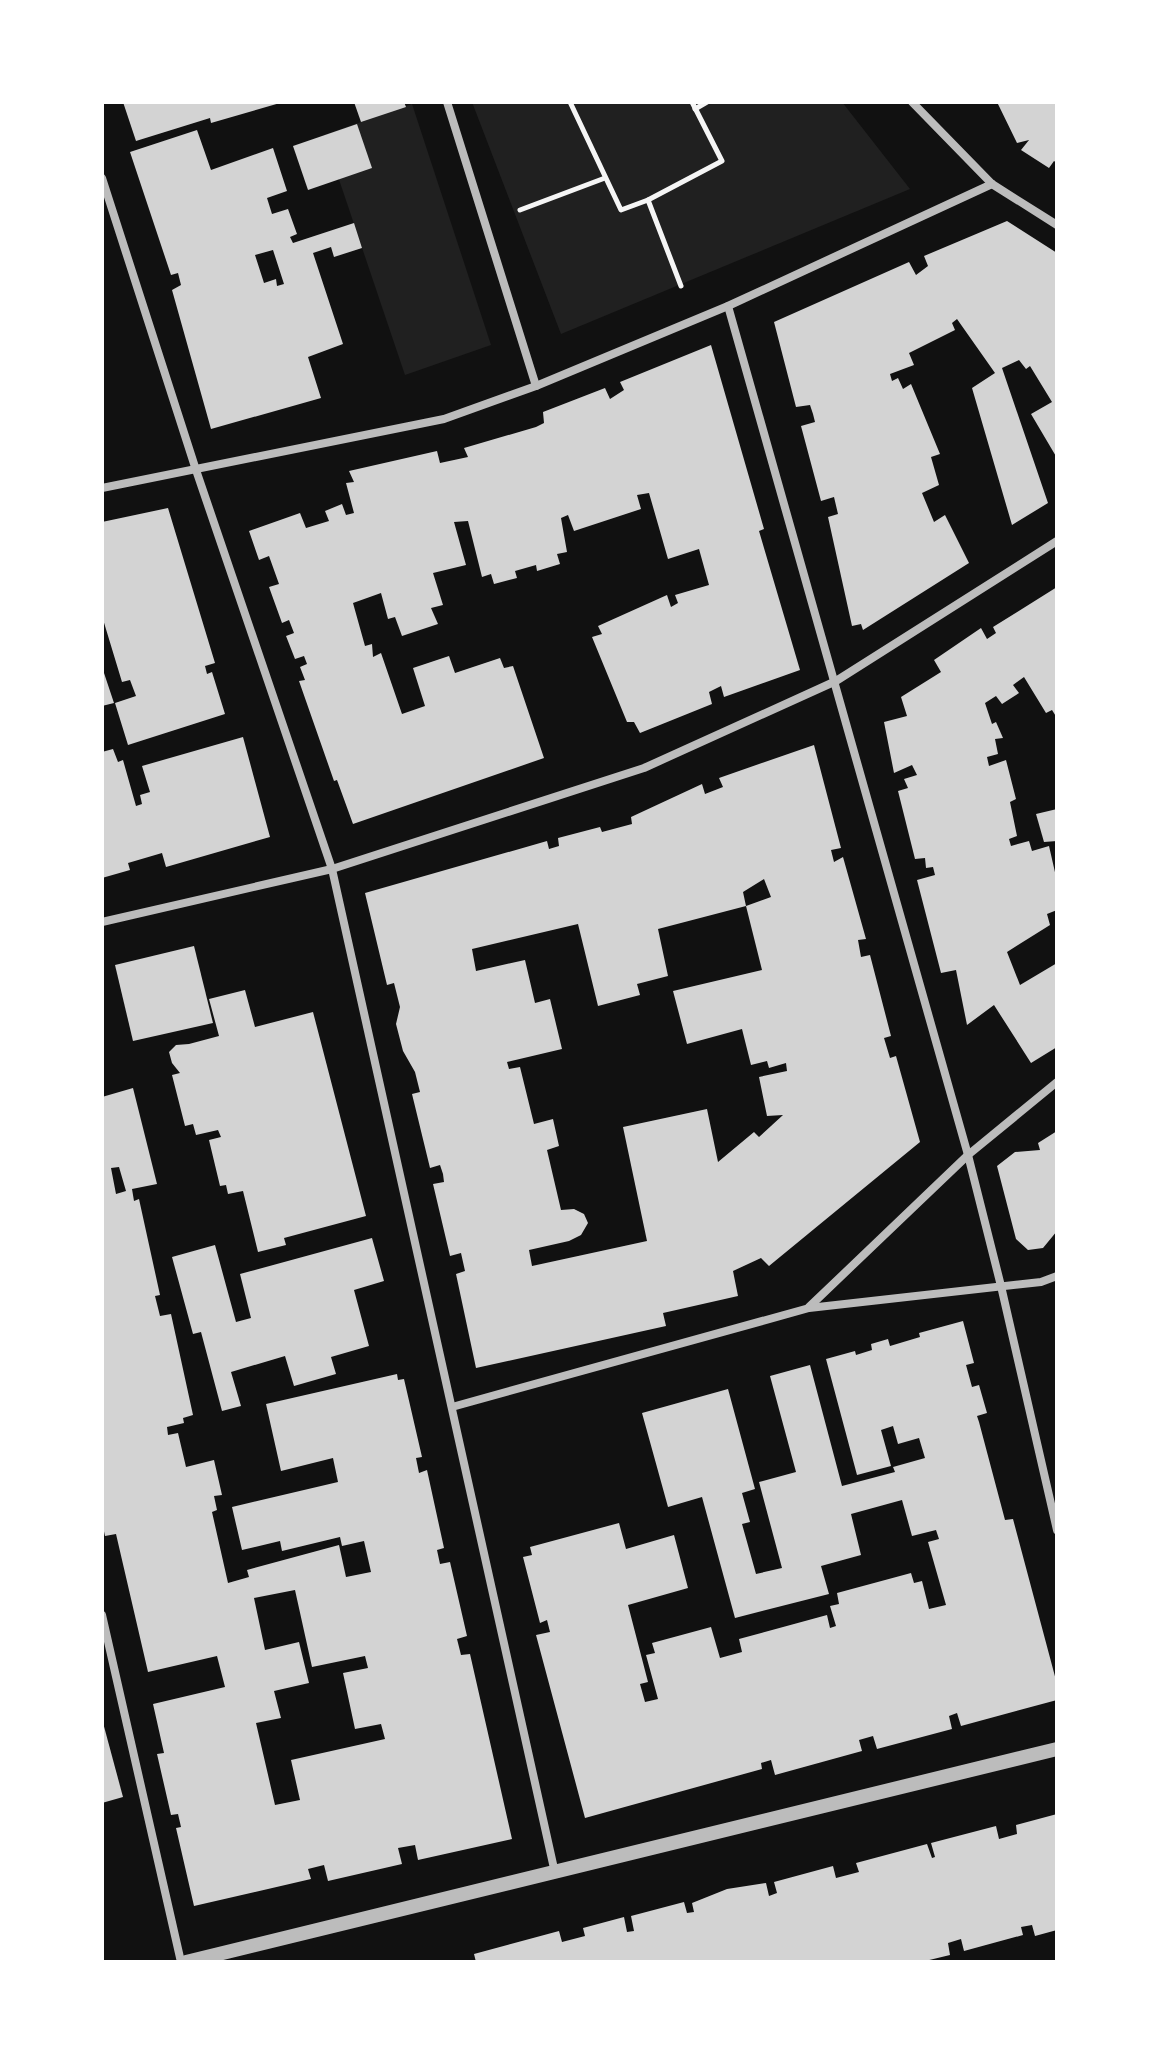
<svg xmlns="http://www.w3.org/2000/svg" width="1159" height="2064" viewBox="0 0 1159 2064" font-family="'Nunito Sans',sans-serif">
  <rect width="100%" height="100%" fill="#111"/>
  <g fill="#202020">
    <polygon points="472,102 842,102 910,189 561,334"/>
    <polygon points="412,104 491,345 405,375 324,135"/>
  </g>
  <g fill="#d3d3d3" fill-rule="evenodd">
    <polygon points="123,102 279,102 280,103 211,123 210,118 136,141"/>
    <polygon points="354,102 404,102 406,107 361,122"/>
    <polygon points="997,102 1057,102 1057,163 1054,161 1049,168 1021,150 1029,140 1017,143"/>
    <polygon points="357,124 372,168 308,190 293,146"/>
    <path d="M197,130l14,40 62,-22 14,43 -20,7 5,16 16,-5 9,25 -7,3 3,6 61,-20 8,25 -28,9 -3,-10 -18,6 30,91 -35,13 13,41 -110,31 -39,-139 9,-5 -3,-12 -7,2 -41,-123zM273,250l11,34 -7,2 -1,-7 -12,4 -9,-28z"/>
    <polygon points="1007,221 1057,253 1057,458 1031,414 1052,402 1030,366 1026,369 1019,360 1002,368 1048,503 1012,525 972,388 995,373 957,319 952,323 955,330 909,353 914,365 890,374 892,381 898,378 903,389 911,384 940,454 931,457 939,485 922,493 934,522 945,515 969,563 863,630 861,624 852,626 828,517 838,514 834,497 821,501 801,426 815,422 813,414 810,405 796,407 774,322 909,262 916,275 928,266 924,256"/>
    <polygon points="711,345 764,529 759,531 800,670 724,697 721,686 709,692 712,704 640,733 634,722 627,722 592,637 602,634 598,626 667,595 671,607 678,603 675,595 709,585 699,549 668,559 649,493 637,495 641,509 574,531 568,515 561,518 567,552 557,554 560,564 537,571 536,565 515,571 517,578 494,584 491,574 482,577 468,521 454,522 466,565 433,573 443,605 431,608 438,624 402,636 395,617 388,619 381,593 353,603 365,646 372,644 373,657 381,653 402,714 425,706 413,668 449,656 455,673 500,658 504,668 513,666 544,758 353,824 337,780 334,781 299,681 305,680 300,667 307,664 304,656 295,659 286,636 294,633 289,620 282,623 269,587 279,584 269,556 259,560 249,531 300,513 306,528 329,521 325,511 342,504 346,515 354,513 346,483 354,482 349,471 437,451 440,463 468,457 464,448 536,427 544,423 543,412 605,388 610,399 624,390 620,382"/>
    <polygon points="168,508 215,663 205,666 207,674 212,672 225,714 128,745 115,703 136,696 130,680 122,682 102,616 102,522"/>
    <polygon points="1057,587 1057,718 1052,710 1046,713 1024,677 1013,685 1019,693 1002,704 996,696 985,703 992,724 996,722 1003,738 995,739 998,754 987,757 989,766 1006,760 1016,799 1010,802 1017,836 1009,839 1011,846 1029,841 1032,851 1049,846 1057,881 1057,910 1047,914 1050,925 1007,952 1020,985 1057,963 1057,1047 1031,1063 994,1005 967,1025 956,970 941,973 917,880 935,875 933,867 926,868 925,858 915,859 898,791 908,788 904,779 917,775 912,765 894,773 884,722 907,716 901,697 941,672 934,660 981,628 987,639 996,633 993,627"/>
    <polygon points="102,667 114,703 102,706"/>
    <polygon points="243,737 270,837 166,867 162,853 128,863 130,870 102,878 102,752 113,749 118,762 123,760 136,806 142,804 140,795 150,792 142,766"/>
    <path d="M814,745l27,103 -10,2 3,12 9,-5 23,82 -8,1 3,17 9,-2 21,81 -7,2 6,20 6,-2 24,86 -151,124 -8,-8 -28,13 5,25 -75,17 3,13 -190,42 -20,-94 9,-3 -4,-18 -11,3 -17,-72 11,-2 -1,-8 -3,-9 -10,3 -18,-74 8,-2 -5,-20 -12,-21 -7,-27 4,-17 -6,-24 -7,2 -22,-92 182,-52 2,8 10,-3 -1,-8 42,-11 2,5 30,-8 -1,-7 71,-33 3,10 18,-7 -4,-9zM764,879l7,18 -25,9 16,64 -89,21 14,53 55,-15 9,36 16,-4 2,7 17,-5 1,8 -28,6 8,39 16,-1 -24,22 -5,-5 -36,30 -11,-53 -84,18 24,114 -115,25 -3,-16 40,-9 12,-6 7,-12 -4,-9 -10,-5 -13,1 -14,-60 12,-4 -6,-27 -19,5 -14,-57 -11,2 -2,-7 55,-13 -12,-50 -15,4 -10,-43 -49,11 -4,-22 106,-25 20,82 42,-11 -3,-11 31,-8 -10,-47 88,-23 -3,-14z"/>
    <polygon points="1057,809 1057,841 1044,842 1036,814"/>
    <polygon points="194,946 213,1023 133,1041 115,965"/>
    <polygon points="245,990 255,1027 313,1012 366,1216 284,1238 286,1245 258,1252 243,1191 228,1194 226,1185 220,1186 209,1140 221,1137 218,1130 196,1135 193,1124 185,1126 172,1075 180,1073 172,1063 169,1052 176,1045 189,1044 219,1036 209,999"/>
    <path d="M133,1088l24,96 -25,5 2,12 5,-2 21,96 -5,1 5,20 11,-2 22,101 -10,3 1,5 -17,4 1,8 10,-2 8,34 28,-7 8,35 -8,1 3,14 -5,2 16,71 21,-6 -2,-7 92,-25 7,32 25,-5 -7,-31 -22,5 -2,-9 -58,14 -2,-10 -38,9 -10,-43 106,-25 -5,-24 -52,13 -15,-67 131,-30 1,6 6,-1 18,78 -6,1 3,15 8,-3 17,78 -7,2 3,14 10,-2 17,74 -10,3 4,16 9,-1 42,185 -94,21 -3,-15 -17,3 4,16 -74,17 -4,-16 -16,4 3,10 -117,27 -18,-78 5,-1 -3,-13 -7,1 -14,-61 7,-1 -11,-49 72,-17 -8,-31 -69,16 -32,-138 -11,2 -3,-14v-425zM119,1167l7,24 -10,3 -5,-26zM295,1590l17,77 53,-11 3,12 -25,5 12,56 26,-5 4,15 -94,21 9,40 -25,5 -19,-82 25,-5 -7,-27 35,-8 -10,-41 -34,8 -11,-52z"/>
    <polygon points="1057,1131 1057,1231 1043,1248 1028,1250 1016,1239 997,1166 1015,1152 1040,1150 1038,1143"/>
    <polygon points="372,1238 384,1281 354,1290 369,1346 331,1357 336,1374 294,1386 285,1356 231,1372 241,1406 222,1411 201,1332 193,1334 172,1257 215,1245 236,1322 251,1318 240,1274"/>
    <polygon points="963,1321 974,1363 966,1365 972,1387 979,1385 987,1413 977,1416 979,1422 1005,1520 1013,1519 1057,1684 1057,1700 961,1726 957,1713 949,1716 952,1729 877,1749 873,1736 859,1740 862,1751 775,1775 771,1760 761,1763 762,1769 585,1818 536,1635 550,1632 547,1620 540,1623 523,1557 532,1555 530,1547 619,1523 626,1549 674,1535 688,1588 628,1605 648,1682 640,1684 645,1702 658,1699 646,1655 655,1653 652,1643 711,1627 720,1658 742,1652 739,1639 827,1615 830,1628 836,1626 830,1606 839,1604 837,1593 911,1573 914,1583 922,1581 929,1609 946,1605 928,1542 939,1539 936,1530 912,1536 902,1500 851,1514 861,1555 821,1566 829,1594 735,1618 702,1497 668,1507 642,1413 728,1389 755,1489 742,1493 750,1522 742,1524 756,1574 782,1568 759,1482 796,1472 770,1376 810,1365 842,1486 895,1472 893,1467 925,1458 919,1438 898,1444 893,1426 881,1430 891,1466 857,1475 826,1359 855,1351 856,1355 872,1350 871,1344 888,1339 890,1346 920,1337 919,1333"/>
    <polygon points="102,1719 123,1797 102,1803"/>
    <polygon points="1057,1814 1057,1930 1035,1936 1032,1925 1021,1927 1023,1935 964,1951 961,1939 948,1943 950,1955 921,1962 476,1962 474,1954 559,1931 562,1942 585,1936 583,1928 624,1917 627,1932 634,1931 631,1916 684,1902 687,1913 694,1912 692,1903 727,1889 766,1883 769,1896 777,1893 774,1882 833,1866 836,1878 859,1872 856,1863 927,1844 932,1858 935,1857 931,1843 996,1826 999,1839 1017,1834 1016,1825"/>
  </g>
  <g fill="none" stroke-linecap="round" stroke-linejoin="round">
    <g stroke="#f5f5f5" stroke-width="5">
      <polyline points="570,102 621,210 648,200 681,286"/>
      <polyline points="695,109 707,102"/>
      <polyline points="648,200 722,161 692,102"/>
      <polyline points="520,210 605,178"/>
    </g>
    <g stroke="#bcbcbc" stroke-width="8">
      <polyline points="447,102 536,386"/>
      <polyline points="912,102 992,184 1057,225"/>
      <polyline points="102,178 196,470 332,869 555,1873"/>
      <polyline points="728,306 968,1155 1001,1286 1057,1530"/>
      <polyline points="102,488 444,419 536,386 728,306 992,184"/>
      <polyline points="102,922 332,869 644,768 836,681 1057,541"/>
      <polyline points="809,1307 968,1155 1057,1082"/>
      <polyline points="452,1407 809,1308 1041,1282 1057,1276"/>
      <polyline points="102,1615 181,1962"/>
    </g>
    <polyline stroke="#bcbcbc" stroke-width="14" points="186,1962 1057,1749"/>
  </g>
  <rect width="1159" height="2064" fill="none" stroke="#ffffff" stroke-width="208"/>
</svg>
